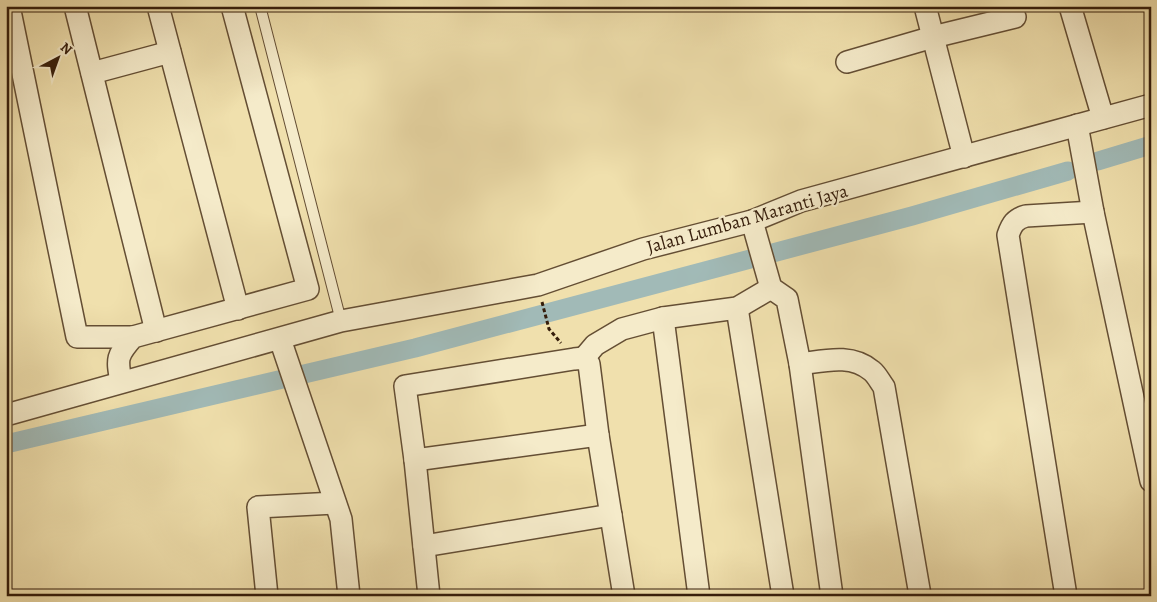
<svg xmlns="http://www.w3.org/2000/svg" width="1157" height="602" viewBox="0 0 1157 602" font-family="Alegreya,serif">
  <rect width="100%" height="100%" fill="#f0e0ad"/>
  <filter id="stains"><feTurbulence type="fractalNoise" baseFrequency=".004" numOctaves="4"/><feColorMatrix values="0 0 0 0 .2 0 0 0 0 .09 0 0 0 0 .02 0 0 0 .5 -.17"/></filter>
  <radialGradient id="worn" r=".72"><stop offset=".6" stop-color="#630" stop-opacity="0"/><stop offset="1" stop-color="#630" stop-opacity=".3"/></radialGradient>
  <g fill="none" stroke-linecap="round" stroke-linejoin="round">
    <g stroke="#a1bab7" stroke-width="19">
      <polyline points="1098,161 1151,145"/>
      <polyline points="6,444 415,348 912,216 1068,171"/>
    </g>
    <g stroke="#644e34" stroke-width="12">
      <polyline id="lane" points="260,6 341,321"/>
    </g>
    <g stroke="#644e34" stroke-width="24">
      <g id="street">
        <polyline points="9,6 77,337 133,337"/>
        <polyline points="75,6 156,331"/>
        <polyline points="158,6 238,309"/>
        <polyline points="925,6 964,157"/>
        <polyline points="1070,6 1103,118"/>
        <polyline points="847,62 933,37 1015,17"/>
        <polyline points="92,73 170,52"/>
        <polyline points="1077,125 1093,212 1151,481"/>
        <polyline points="752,221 771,288 787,299 800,364 832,596"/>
        <polyline points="737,308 783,596"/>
        <polyline points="663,318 699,596"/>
        <polyline points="280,339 341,519 349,596"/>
        <polyline points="584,358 595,345 622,329 663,318 737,308 771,288"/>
        <path d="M800,364c24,-3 51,-11 72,7 5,4 8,11 12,16l36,208"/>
        <path d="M121,382c-4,-23 -5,-26 12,-45l175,-48 -76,-283"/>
        <polyline points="6,415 341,321 538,285 643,249 752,221 801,201 1151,105"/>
        <polyline points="415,460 598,435"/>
        <polyline points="424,546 611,515"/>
        <polyline points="267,596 258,507 335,503"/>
        <polyline points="429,596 415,460 405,386 574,359 584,358 589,364 598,435 624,596"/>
        <path d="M1066,596l-58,-361c4,-11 7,-16 18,-19l67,-4"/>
      </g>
    </g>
    <polyline stroke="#351d0b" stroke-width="3" stroke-dasharray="4 2.5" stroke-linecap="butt" points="542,302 549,329 561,343"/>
    <use href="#lane" stroke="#f5ebca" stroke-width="10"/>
    <use href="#street" stroke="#f5ebca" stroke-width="21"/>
  </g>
  <g text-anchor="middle" stroke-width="4.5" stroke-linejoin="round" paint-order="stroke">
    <g font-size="19" fill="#351d0b" stroke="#f5ebca">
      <text transform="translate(747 218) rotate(-16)" y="7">Jalan Lumban Maranti Jaya</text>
    </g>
  </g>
  <rect width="1157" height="602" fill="none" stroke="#f0e0ad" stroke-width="25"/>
  <rect x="8" y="8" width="1142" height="587" fill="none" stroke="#351d0b" stroke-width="2.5"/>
  <rect x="12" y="12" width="1132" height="577" fill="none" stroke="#351d0b"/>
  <g transform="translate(58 58) rotate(41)" stroke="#f5ebca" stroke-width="4" paint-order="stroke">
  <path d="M0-4L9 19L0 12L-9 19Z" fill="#351d0b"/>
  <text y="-8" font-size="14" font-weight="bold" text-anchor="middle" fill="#351d0b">N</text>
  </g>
  <rect width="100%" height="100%" filter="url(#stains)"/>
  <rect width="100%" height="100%" fill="url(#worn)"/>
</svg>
